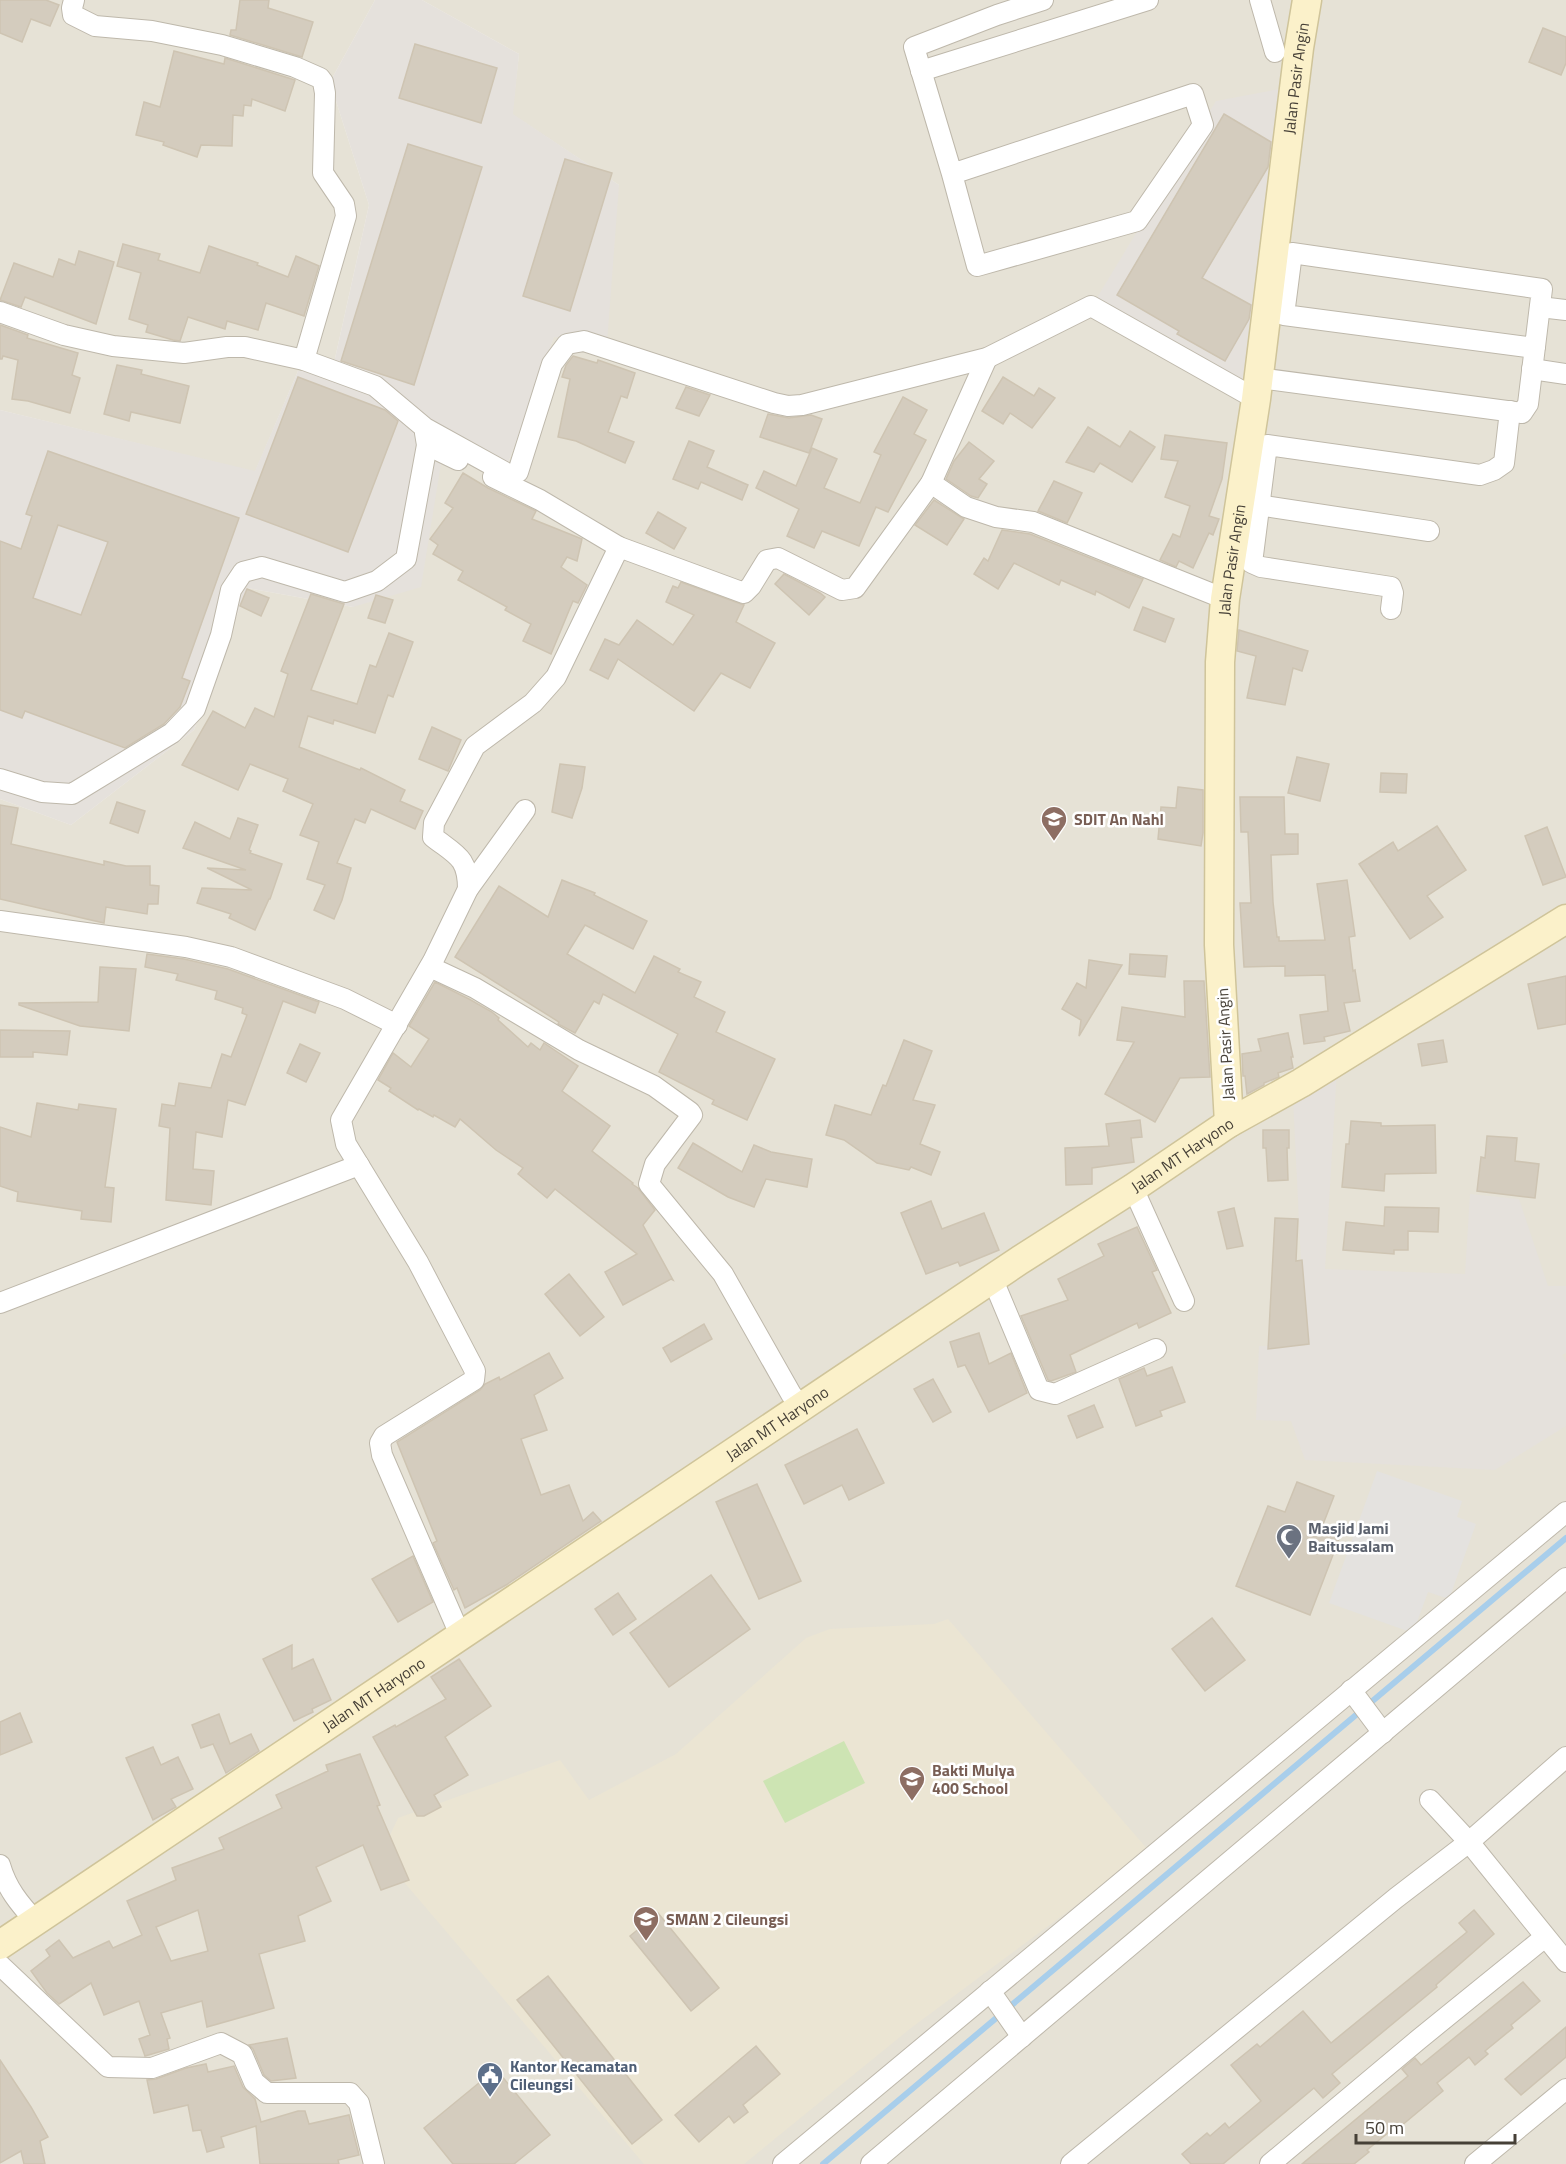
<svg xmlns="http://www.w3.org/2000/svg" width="1566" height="2164" viewBox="0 0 1566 2164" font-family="'Titillium Web',sans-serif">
  <rect width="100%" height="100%" fill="#f3f0e8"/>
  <g fill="#e6e2d6">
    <polygon points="0,0 375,0 330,82 369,205 332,372 298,371 255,472 0,410"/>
    <polygon points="422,0 1566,0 1566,2164 0,2164 0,799 71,825 194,730 247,588 353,607 444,445 508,463 554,336 619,185 512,114 519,54"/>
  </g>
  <g fill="#e5e1dc">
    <polygon points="375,0 422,0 519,54 513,114 619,185 607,343 554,337 508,463 444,445 421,587 353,607 247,588 194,730 71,825 0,799 0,410 255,471 298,371 332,372 369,205 330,82"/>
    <polygon points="1290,87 1246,389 1095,301 1216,101"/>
    <polygon points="1337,1070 1325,1269 1465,1274 1470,1194 1519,1199 1548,1286 1566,1286 1566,1353 1562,1355 1566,1362 1566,1426 1495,1470 1305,1460 1291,1421 1256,1420 1259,1346 1305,1345 1293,1098"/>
  </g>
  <polygon fill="#ebe5d3" points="948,1619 1149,1851 911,2028 744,2164 644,2164 381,1855 398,1818 560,1760 589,1800 676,1754 806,1638 830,1629 934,1624"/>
  <polygon fill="#cde4b3" points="844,1741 865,1783 785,1823 763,1781"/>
  <polygon fill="#e4e2df" points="1377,1471 1462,1501 1457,1517 1476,1524 1449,1599 1428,1592 1413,1633 1329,1603"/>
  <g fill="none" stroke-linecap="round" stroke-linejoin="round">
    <polyline stroke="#a8ceeb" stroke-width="6" points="823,2164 1566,1538"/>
  </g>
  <g fill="#d4ccbe" stroke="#cec4b2" stroke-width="1.5" fill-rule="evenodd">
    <polygon points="0,0 46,0 59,5 50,26 31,19 22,42 0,33"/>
    <polygon points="240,0 269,0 268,8 313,22 302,57 230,35 231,30 236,30"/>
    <polygon points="1543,28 1566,37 1566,63 1561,75 1529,62"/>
    <polygon points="415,44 497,68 481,123 399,98"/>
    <polygon points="174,51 224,64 225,58 295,80 285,111 252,99 251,106 244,105 243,116 233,115 232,146 201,145 197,157 163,145 164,142 136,135 144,102 160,107"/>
    <polygon points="1224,114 1271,142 1268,167 1202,278 1251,305 1249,319 1225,361 1177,334 1179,331 1117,295"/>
    <polygon points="408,144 482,167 414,385 341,361"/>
    <polygon points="565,159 612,173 570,311 523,296"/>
    <polygon points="123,244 160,254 158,260 200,273 209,246 258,263 257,265 288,277 296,256 319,266 304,316 266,303 258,330 227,321 225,329 188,317 180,341 173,340 146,332 148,325 129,319 141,273 117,266"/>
    <polygon points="79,251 114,262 96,324 25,297 21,307 0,300 14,263 53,277 59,259 75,265"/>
    <polygon points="0,325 28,335 27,338 78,353 72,375 80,378 70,413 28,401 12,399 18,360 3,356 2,359 0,359"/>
    <polygon points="573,356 597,363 598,360 635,373 627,398 621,396 608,432 634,442 625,463 576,441 558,437 570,379 562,377 566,365"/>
    <polygon points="117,365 142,370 141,374 189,386 180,423 131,412 129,421 104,414"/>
    <polygon points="298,377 385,410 398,421 348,552 246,514"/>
    <polygon points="1003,377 1034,396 1039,388 1055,398 1032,428 1010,413 1003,424 982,411"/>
    <polygon points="686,387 710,395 699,416 676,408"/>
    <polygon points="903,397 927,410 914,434 926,440 888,512 876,507 859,546 822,531 814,548 787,536 799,509 756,488 764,471 796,486 812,448 837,459 824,488 860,503 881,455 874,452"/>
    <polygon points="768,414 789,418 811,415 822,419 809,453 760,437"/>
    <polygon points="1088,427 1120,447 1130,431 1155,447 1132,482 1100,463 1094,472 1066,462"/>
    <polygon points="1165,435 1227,443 1222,479 1209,516 1219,519 1213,535 1209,533 1193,568 1179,561 1176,567 1160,560 1173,534 1180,537 1190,506 1165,497 1178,461 1161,459"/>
    <polygon points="689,441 714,451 707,467 748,485 742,500 701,482 698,489 673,479"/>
    <polygon points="969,442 994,461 979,479 987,484 978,498 971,496 946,479 954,461"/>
    <path d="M48,451l191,67 -57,160 8,3 -10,26 -16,17 -39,24 -100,-37 -3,7 -22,-8v-169l21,8 11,-33 -6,-2zM58,525l50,17 -27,73 -48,-17z"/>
    <polygon points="463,473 488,488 536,511 532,519 582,539 577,561 567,557 561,567 587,585 578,603 573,601 551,654 523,641 531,624 505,610 507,607 458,580 463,571 433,554 438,545 430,539 453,508 445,503"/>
    <polygon points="1054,481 1082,493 1067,523 1038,511"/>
    <polygon points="934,500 964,519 947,545 915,525"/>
    <polygon points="658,512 686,528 674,549 646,533"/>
    <polygon points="1002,530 1030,534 1143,579 1129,608 1096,591 1095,595 1061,580 1059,585 1014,563 998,589 974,574 984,558 988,561"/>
    <polygon points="784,574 820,593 825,597 809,615 775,584"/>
    <polygon points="681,582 744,605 736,622 775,643 750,688 721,673 694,711 618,659 608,679 590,670 605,639 619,645 637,620 673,645 694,615 666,602 673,586 678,588"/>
    <polygon points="247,589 269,598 261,616 240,606"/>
    <polygon points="311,594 344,604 311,690 357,704 370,665 376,667 389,633 413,642 393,697 388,695 375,733 334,720 333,724 308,716 299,747 360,770 361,768 405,790 400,801 423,811 415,829 371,809 365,823 355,819 337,863 351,868 342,900 334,919 314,910 325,885 307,879 319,842 300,835 313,804 283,791 288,779 250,764 238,790 182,765 213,711 245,728 255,708 274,717 288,674 281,671"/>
    <polygon points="376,595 393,600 385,623 368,618"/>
    <polygon points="1143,607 1174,619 1165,642 1134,630"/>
    <polygon points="1239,630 1308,651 1302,671 1293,668 1285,705 1247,698 1256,656 1237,651"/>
    <polygon points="432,727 461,740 448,771 419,759"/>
    <polygon points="1297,757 1329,764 1320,801 1288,793"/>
    <polygon points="560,764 585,767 582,788 572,818 552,812"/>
    <polygon points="1381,773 1407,774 1406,793 1380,792"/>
    <polygon points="1178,787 1203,790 1203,833 1201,846 1158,839 1161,807 1176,808"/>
    <polygon points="1240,797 1284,797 1285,834 1298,834 1298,854 1271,855 1273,902 1277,937 1279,937 1279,941 1325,940 1317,884 1347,880 1355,936 1349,937 1353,971 1355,970 1360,1001 1344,1003 1350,1031 1324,1037 1325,1041 1304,1044 1300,1015 1328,1011 1325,975 1285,976 1285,966 1244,967 1240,903 1251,903 1248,832 1241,832"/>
    <polygon points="117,802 145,811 138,833 110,823"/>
    <polygon points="0,805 18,808 11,844 104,865 104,861 126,866 150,866 150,885 159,886 158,904 148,904 147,914 106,907 104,923 0,899"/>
    <polygon points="238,818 258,825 249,850 251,851 250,853 282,864 270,899 269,899 255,930 229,918 231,914 197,903 202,888 252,890 207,868 246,870 183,848 195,822 230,839"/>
    <polygon points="1437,826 1466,870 1427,896 1443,917 1410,939 1359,864 1393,842 1398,851"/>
    <polygon points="1547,827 1566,877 1543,885 1525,836"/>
    <polygon points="562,880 595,893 594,895 647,921 633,949 585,925 567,954 635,993 654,956 680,969 678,972 701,982 694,997 725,1012 716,1032 775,1059 747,1120 712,1104 714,1100 659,1072 678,1034 603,994 599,1004 594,1001 575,1033 558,1024 559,1022 455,957 499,886 548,917"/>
    <polygon points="147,954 184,959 228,969 319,1002 315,1013 283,1001 245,1105 228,1100 222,1137 196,1132 193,1169 214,1171 211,1205 166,1200 170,1128 159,1126 162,1104 175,1106 179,1083 211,1088 222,1054 231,1057 247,1015 242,1013 243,1008 215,999 217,991 176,980 178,974 145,967"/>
    <polygon points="1130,954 1167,956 1165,977 1129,974"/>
    <polygon points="1089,960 1122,965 1079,1036 1081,1020 1062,1009 1077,983 1086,988"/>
    <polygon points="100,967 136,969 129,1031 80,1026 19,1005 19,1003 98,1002"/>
    <polygon points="1566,976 1566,1024 1538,1029 1528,984"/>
    <polygon points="1184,981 1204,981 1210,1077 1180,1078 1155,1122 1105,1094 1134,1042 1117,1040 1122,1007 1185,1017"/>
    <polygon points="435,982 469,999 492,1012 499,1018 498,1020 528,1047 531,1043 540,1050 544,1043 578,1066 562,1091 610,1126 592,1151 633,1183 632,1184 638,1188 655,1210 643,1225 673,1280 671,1279 623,1305 605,1272 637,1254 555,1189 547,1198 518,1174 523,1168 496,1150 460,1119 455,1127 434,1115 433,1117 419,1109 418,1110 389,1091 391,1088 378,1080 393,1053 411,1067 429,1039 409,1026"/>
    <polygon points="0,1030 70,1031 67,1055 33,1052 33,1057 0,1057"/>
    <polygon points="1288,1033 1293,1057 1291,1057 1293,1068 1278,1073 1279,1077 1264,1083 1264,1085 1247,1094 1245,1076 1243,1076 1242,1054 1261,1051 1258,1039"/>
    <polygon points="904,1040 932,1051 913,1100 935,1105 920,1144 940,1152 931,1175 911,1167 909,1170 877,1163 844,1140 826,1135 835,1105 871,1115 883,1085 886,1086"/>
    <polygon points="1443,1040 1447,1062 1422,1066 1418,1044"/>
    <polygon points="300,1044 320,1053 306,1082 287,1073"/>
    <polygon points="37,1103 78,1110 79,1104 116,1109 105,1187 114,1188 111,1222 81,1219 82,1211 17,1201 18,1192 0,1186 0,1127 31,1137"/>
    <polygon points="1140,1120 1142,1137 1131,1138 1134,1162 1092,1168 1092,1184 1066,1185 1065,1148 1109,1146 1106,1124"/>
    <polygon points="1351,1121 1381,1123 1381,1126 1435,1125 1436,1173 1385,1174 1384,1191 1342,1187 1346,1144 1349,1144"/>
    <polygon points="1263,1130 1289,1130 1289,1148 1287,1148 1288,1180 1268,1181 1266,1148 1263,1148"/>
    <polygon points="1487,1136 1517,1138 1515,1161 1539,1164 1535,1198 1477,1191 1481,1157 1485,1158"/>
    <polygon points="693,1143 742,1172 754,1145 771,1152 812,1159 807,1187 766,1179 754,1207 728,1197 678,1168"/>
    <polygon points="931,1201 942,1229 984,1213 999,1250 960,1266 958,1262 926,1274 901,1213"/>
    <polygon points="1385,1207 1439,1208 1438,1232 1408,1231 1408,1250 1394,1250 1394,1254 1343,1250 1346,1222 1384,1226"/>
    <polygon points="1234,1208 1243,1246 1227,1249 1218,1212"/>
    <polygon points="1275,1218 1298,1219 1296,1261 1302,1260 1309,1344 1268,1349"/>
    <polygon points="1137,1227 1157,1270 1152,1272 1171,1313 1139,1328 1137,1323 1070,1355 1076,1372 1051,1381 1048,1380 1021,1316 1068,1300 1058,1279 1104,1256 1098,1244"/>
    <polygon points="569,1274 604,1317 580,1336 545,1294"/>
    <polygon points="704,1324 712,1339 671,1362 663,1348"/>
    <polygon points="979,1333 989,1364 1011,1353 1027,1393 989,1412 965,1365 958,1367 950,1342"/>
    <polygon points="549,1353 563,1378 534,1395 547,1430 521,1439 541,1495 569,1485 583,1521 593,1512 601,1521 506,1585 465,1608 457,1588 454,1590 433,1543 437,1541 397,1442 480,1390 485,1384 499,1377 500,1380"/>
    <polygon points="1172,1367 1185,1402 1160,1411 1162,1416 1136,1426 1119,1379 1144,1368 1147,1376"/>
    <polygon points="933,1379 951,1412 933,1422 914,1389"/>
    <polygon points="1094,1405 1103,1427 1077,1438 1068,1416"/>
    <polygon points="857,1429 884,1483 849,1500 842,1485 804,1504 785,1465"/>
    <polygon points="1297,1482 1334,1496 1322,1527 1341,1534 1310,1615 1236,1586 1268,1506 1285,1512"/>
    <polygon points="757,1484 801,1581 759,1599 716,1502"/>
    <polygon points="413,1556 433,1602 398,1622 372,1579"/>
    <polygon points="711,1575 750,1629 669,1687 630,1633"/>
    <polygon points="618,1593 636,1619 613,1635 595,1609"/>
    <polygon points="1212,1618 1245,1660 1205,1691 1172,1649"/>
    <polygon points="292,1645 292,1669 313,1659 331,1700 312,1709 313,1712 294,1721 263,1659"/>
    <polygon points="459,1659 491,1706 445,1737 468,1775 434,1795 441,1807 424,1816 417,1816 373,1737 395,1725 396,1727 446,1699 431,1677"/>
    <polygon points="20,1713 32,1742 0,1755 0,1722"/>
    <polygon points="219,1714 230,1744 251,1734 259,1751 226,1773 213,1744 201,1748 192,1725"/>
    <polygon points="153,1747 161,1765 178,1757 193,1789 171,1799 176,1807 153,1820 126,1758"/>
    <path d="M360,1754l20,51 -3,1 32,74 -28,10 -18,-45 -47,22 15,34 -33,15 7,25 -46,13 15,54 -67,19 -5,-26 -41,12 9,25 -3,1 2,10 -24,7 -6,-17 11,-4 -11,-34 -35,14 -13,-32 -32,21 -12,-11 -16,-22 19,-15 -4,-6 13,-10 14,18 36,-17 4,7 29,-13 -15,-34 49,-21 -4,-12 52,-19 -5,-11 63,-30 -6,-13 52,-24 -2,-6zM198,1910l10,41 -37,10 -15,-34z"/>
    <polygon points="1474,1910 1494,1934 1436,1985 1437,1987 1332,2074 1340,2083 1323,2098 1314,2088 1223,2164 1191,2164 1182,2154 1207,2133 1210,2136 1225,2123 1229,2128 1261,2101 1231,2065 1257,2044 1260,2047 1303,2011 1331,2043 1467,1932 1459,1923"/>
    <polygon points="658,1913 719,1988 691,2011 630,1936"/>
    <polygon points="548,1976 662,2120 632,2144 517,2000"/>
    <polygon points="1523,1982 1540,2001 1511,2025 1513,2028 1485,2051 1488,2054 1475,2065 1469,2057 1437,2083 1443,2091 1401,2126 1399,2124 1367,2150 1369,2152 1354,2164 1302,2164 1408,2076 1402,2069 1415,2058 1421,2065"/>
    <polygon points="1566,2027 1566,2057 1521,2095 1505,2079"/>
    <polygon points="287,2038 296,2078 271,2081 264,2075 253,2049 249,2045"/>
    <polygon points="756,2046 780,2074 743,2105 748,2112 734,2123 729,2116 699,2142 675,2115"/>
    <polygon points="0,2060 31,2107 48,2137 40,2141 45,2164 24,2164 21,2151 0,2163"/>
    <polygon points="206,2064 208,2072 234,2066 243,2087 255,2099 261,2122 298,2111 305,2111 309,2124 349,2115 359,2155 338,2160 339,2164 260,2164 256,2126 221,2137 224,2147 207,2152 201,2130 193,2131 188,2105 154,2113 147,2080 156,2079 186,2068"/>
    <polygon points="496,2069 550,2135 514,2164 453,2164 424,2128"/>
  </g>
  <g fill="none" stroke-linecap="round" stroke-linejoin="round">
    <g stroke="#beb8ab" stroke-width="22">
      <g id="street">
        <polyline points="74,0 72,8 73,15 95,26 152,31 222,45 295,67 320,78 323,82 325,93 323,173 344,204 346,216 304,360"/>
        <polyline points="1260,0 1275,52"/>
        <polyline points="921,71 1148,0"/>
        <polyline points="952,174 1193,94 1203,125 1137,221 977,266 952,174 914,47 997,15 1043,0"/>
        <polyline points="1540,307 1566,310"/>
        <polyline points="0,312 64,335 113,346 184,353 227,347 245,347 304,360 375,386 425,428 510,475 518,472 552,364 567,344 584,341 774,403 788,406 802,405 987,358 1091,306 1256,399"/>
        <polyline points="1532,369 1566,374"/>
        <polyline points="1259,378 1522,413 1528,404 1542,289 1292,253 1284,315 1535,348"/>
        <polyline points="427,445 458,460"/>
        <polyline points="493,477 540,500 619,547 744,593 751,586 767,560 778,558 842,590 855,588 931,483 987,358"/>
        <polyline points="931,483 966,507 996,517 1033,522 1225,599"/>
        <polyline points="1258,505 1429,531"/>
        <polyline points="1391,609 1393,593 1391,587 1261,567 1252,563 1267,445 1480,475 1494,470 1504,463 1510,411"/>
        <polyline points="0,779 42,792 72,794 172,733 195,709 221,635 231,590 243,572 262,567 345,592 377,581 406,559 427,445 425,433"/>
        <path d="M468,889c0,-32 -12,-34 -35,-52l1,-14 41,-77 58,-43 23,-26 63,-130"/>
        <polyline points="0,921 186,947 231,957 345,999 397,1025"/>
        <polyline points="430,967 475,988 579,1050 654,1086 690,1112 692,1115 655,1164 649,1184 723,1274 791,1394 802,1409"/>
        <polyline points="1133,1188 1184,1301"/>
        <polyline points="993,1280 1039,1390 1055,1394 1156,1349"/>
        <polyline points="0,1303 359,1165"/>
        <polyline points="461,1637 382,1455 380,1443 384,1436 474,1380 475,1371 418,1262 346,1144 341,1120 433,961 468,889 525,810"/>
        <polyline points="1351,1690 1383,1733"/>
        <polyline points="1430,1800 1469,1842 1566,1962"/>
        <path d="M0,1865c7,24 19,38 35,56"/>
        <polyline points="0,1965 108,2067 152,2068 221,2043 242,2054 254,2082 267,2093 350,2093 359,2103 374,2164"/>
        <polyline points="990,1991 1022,2037"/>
        <polyline points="783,2164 1566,1512"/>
        <polyline points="871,2164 1566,1578"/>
        <polyline points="1071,2164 1396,1898 1469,1842 1566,1757"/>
        <polyline points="1270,2164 1418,2040 1545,1937"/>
        <polyline points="1475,2164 1566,2089"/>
      </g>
    </g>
    <g stroke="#cfc49a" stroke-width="31">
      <g id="secondary">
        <path id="s1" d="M1229,1123l-10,-178 1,-283 5,-63 31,-200 43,-351 8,-48"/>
        <path id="s2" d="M0,1945l1020,-685 113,-72 96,-65 72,-40 265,-164"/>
      </g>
    </g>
    <use href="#street" stroke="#fff" stroke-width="20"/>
    <use href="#secondary" stroke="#fbf1ca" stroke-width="28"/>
  </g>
  <defs>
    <g id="school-pin" transform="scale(1.35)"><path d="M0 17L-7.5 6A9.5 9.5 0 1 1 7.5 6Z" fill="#8d6e63" stroke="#fff"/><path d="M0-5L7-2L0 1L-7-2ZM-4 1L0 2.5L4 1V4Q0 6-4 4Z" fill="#fff"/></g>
    <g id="mosque-pin" transform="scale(1.35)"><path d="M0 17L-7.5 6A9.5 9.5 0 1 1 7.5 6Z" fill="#6b7280" stroke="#fff"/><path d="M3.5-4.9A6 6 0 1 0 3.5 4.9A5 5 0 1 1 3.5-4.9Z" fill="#fff"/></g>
    <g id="civic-pin" transform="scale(1.35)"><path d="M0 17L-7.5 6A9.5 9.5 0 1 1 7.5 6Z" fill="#5c6f8a" stroke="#fff"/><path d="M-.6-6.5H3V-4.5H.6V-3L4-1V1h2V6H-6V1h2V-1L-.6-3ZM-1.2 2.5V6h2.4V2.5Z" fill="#fff"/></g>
  </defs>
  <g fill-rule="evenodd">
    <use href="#school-pin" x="1054" y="819"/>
    <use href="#mosque-pin" x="1289" y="1537"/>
    <use href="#school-pin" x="912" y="1779"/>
    <use href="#school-pin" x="646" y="1919"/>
    <use href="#civic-pin" x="490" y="2075"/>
  </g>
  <g text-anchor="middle" stroke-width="5" stroke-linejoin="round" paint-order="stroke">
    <g font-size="16" fill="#464037" stroke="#fff">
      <text dy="6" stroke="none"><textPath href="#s1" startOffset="1050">Jalan Pasir Angin</textPath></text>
      <text dy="6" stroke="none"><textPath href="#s1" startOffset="564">Jalan Pasir Angin</textPath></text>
      <text transform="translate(1225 1044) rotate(-93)" y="6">Jalan Pasir Angin</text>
      <text dy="6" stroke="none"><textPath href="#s2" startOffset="1422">Jalan MT Haryono</textPath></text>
      <text dy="6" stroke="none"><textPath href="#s2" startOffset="936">Jalan MT Haryono</textPath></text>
      <text dy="6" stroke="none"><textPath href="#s2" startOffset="450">Jalan MT Haryono</textPath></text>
    </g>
    <g font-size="16" font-weight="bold" fill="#785e54" stroke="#fff" text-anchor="start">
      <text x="1074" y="825">SDIT An Nahl</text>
      <text x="932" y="1776">Bakti Mulya<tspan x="932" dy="18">400 School</tspan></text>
      <text x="666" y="1925">SMAN 2 Cileungsi</text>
    </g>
    <g font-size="16" font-weight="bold" fill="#5b616d" stroke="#fff" text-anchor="start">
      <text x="1308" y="1534">Masjid Jami<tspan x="1308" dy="18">Baitussalam</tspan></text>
    </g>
    <g font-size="16" font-weight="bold" fill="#4e5e75" stroke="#fff" text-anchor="start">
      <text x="510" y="2072">Kantor Kecamatan<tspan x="510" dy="18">Cileungsi</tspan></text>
    </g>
  </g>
  <path d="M1356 2134v9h159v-9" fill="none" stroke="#464037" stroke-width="3"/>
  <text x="1365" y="2134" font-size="18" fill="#464037" stroke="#ffffff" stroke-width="4.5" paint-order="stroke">50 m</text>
</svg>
